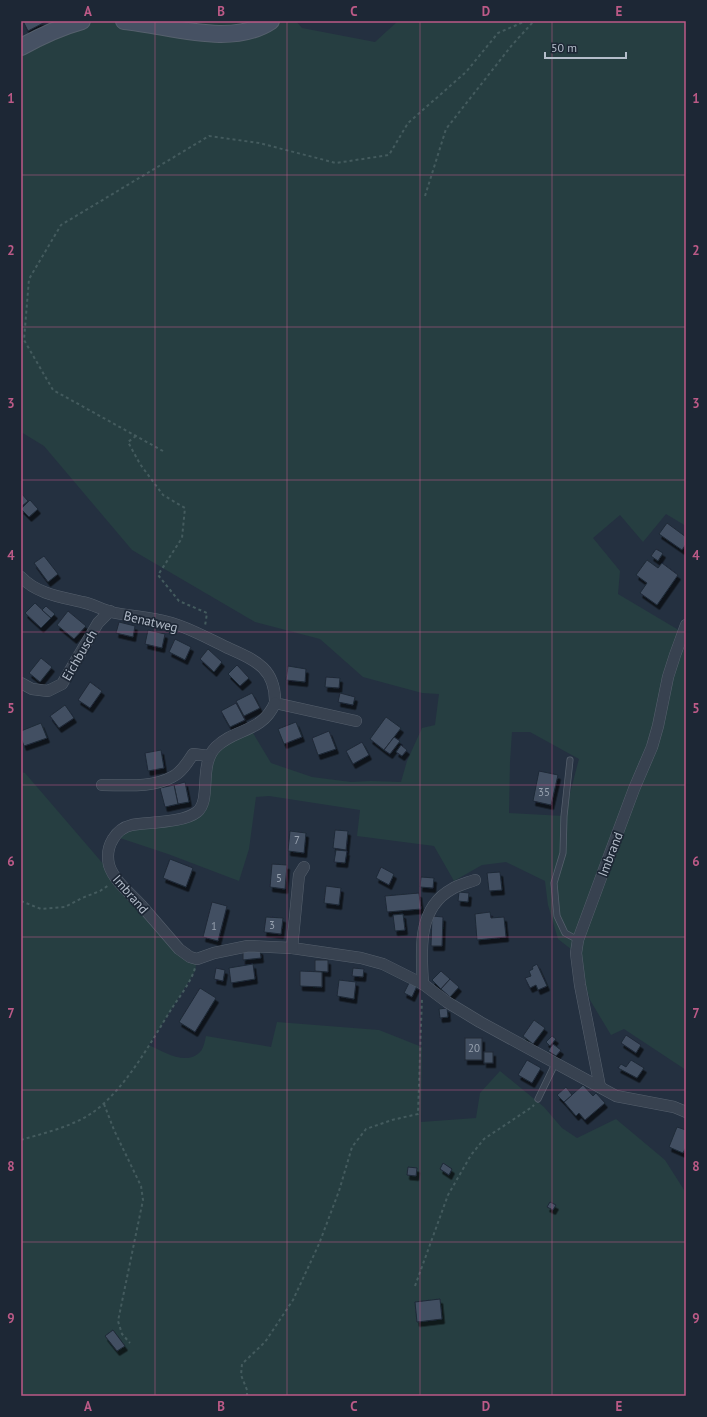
<svg xmlns="http://www.w3.org/2000/svg" width="707" height="1417" viewBox="0 0 707 1417" font-family="'PT Sans',sans-serif">
  <defs>
    <filter id="shadow"><feDropShadow dx="2.5" dy="4.5" stdDeviation="0" flood-color="#0009"/></filter>
  </defs>
  <rect width="100%" height="100%" fill="#243040"/>
  <g fill="#263e41" fill-rule="evenodd">
    <path d="M82,21h214l6,7 73,14 23,-21h288v505l-20,-12 -23,28 -23,-27 -27,23 27,33 -2,23 64,38 4,-7v445l-62,-41 -13,6 -21,-35 -14,-47 -18,-14 -10,-34 -3,-24 -39,-19 -24,3 -28,16 -20,-35 -77,-10 3,-26 -91,-14 -13,1 -7,52 -10,32 -71,-27 -54,-18 8,-7 75,-17 12,-56 41,-28 21,35 41,14 39,5 20,-1 30,1 6,-21 15,-33 13,-3 4,-31 -17,-1 -59,-16 -43,-38 -65,-17 -123,-72 -88,-104 -23,-14v-385zM512,732h18l49,27 -15,57 -55,-3 1,-51z"/>
    <path d="M21,772l4,1 92,107 80,79 -2,12 -6,10 -40,64c15,7 38,22 52,6 3,-4 4,-11 5,-15l65,11 6,-25 102,8 43,17 -1,75 55,-4 4,-25 20,-22 44,36 18,21 15,10 39,-19 49,41 21,33v203h-665z"/>
  </g>
  <g fill="#425062" stroke="#1f2937" filter="url(#shadow)">
    <polygon points="23,21 47,21 28,31"/>
    <polygon points="21,493 28,501 21,507"/>
    <polygon points="30,500 38,509 29,517 21,509"/>
    <polygon points="667,523 686,537 686,544 682,550 659,534"/>
    <polygon points="656,549 663,553 658,561 651,556"/>
    <polygon points="44,556 58,574 48,582 34,563"/>
    <polygon points="647,560 658,568 662,563 678,575 657,605 640,593 647,583 636,575"/>
    <polygon points="35,603 51,618 41,628 25,613"/>
    <polygon points="46,606 55,614 51,618 42,610"/>
    <polygon points="68,611 86,626 74,639 57,625"/>
    <polygon points="119,622 135,626 133,637 116,633"/>
    <polygon points="148,630 165,634 162,648 145,644"/>
    <polygon points="175,639 191,647 185,660 169,652"/>
    <polygon points="208,649 222,662 214,672 200,659"/>
    <polygon points="41,658 52,667 40,682 29,673"/>
    <polygon points="237,665 249,678 240,686 228,674"/>
    <polygon points="288,666 306,669 305,682 286,680"/>
    <polygon points="326,677 340,678 339,688 325,687"/>
    <polygon points="90,682 102,691 90,708 78,700"/>
    <polygon points="252,693 260,708 244,716 236,701"/>
    <polygon points="340,693 355,697 353,705 338,702"/>
    <polygon points="236,703 245,720 230,727 221,711"/>
    <polygon points="65,705 74,718 59,728 50,716"/>
    <polygon points="386,717 401,728 384,750 370,739"/>
    <polygon points="296,722 302,737 284,744 278,729"/>
    <polygon points="41,723 47,738 24,746 21,738 21,731"/>
    <polygon points="329,731 336,749 318,755 312,738"/>
    <polygon points="394,737 400,741 390,754 384,750"/>
    <polygon points="362,742 369,755 353,764 346,751"/>
    <polygon points="401,745 407,750 402,756 396,752"/>
    <polygon points="161,750 164,768 148,771 145,753"/>
    <polygon points="539,771 558,775 551,805 533,801"/>
    <polygon points="185,782 189,802 178,804 174,785"/>
    <polygon points="174,785 178,804 165,807 160,788"/>
    <polygon points="335,830 348,831 346,850 333,848"/>
    <polygon points="290,831 306,833 304,853 288,851"/>
    <polygon points="336,850 347,851 345,863 334,862"/>
    <polygon points="170,859 193,868 186,887 163,878"/>
    <polygon points="272,864 287,865 285,889 270,887"/>
    <polygon points="381,867 394,874 389,885 376,878"/>
    <polygon points="500,872 502,890 489,891 487,873"/>
    <polygon points="421,877 434,878 433,888 420,887"/>
    <polygon points="326,886 341,888 339,905 324,903"/>
    <polygon points="459,892 469,893 468,902 458,901"/>
    <polygon points="419,893 421,909 387,912 385,896"/>
    <polygon points="212,902 227,906 218,941 203,937"/>
    <polygon points="490,912 491,918 504,917 506,937 477,940 475,914"/>
    <polygon points="403,914 405,930 395,931 393,915"/>
    <polygon points="432,916 443,917 442,946 431,946"/>
    <polygon points="266,917 283,918 281,934 264,932"/>
    <polygon points="260,950 261,958 243,960 243,951"/>
    <polygon points="315,960 328,960 328,972 315,971"/>
    <polygon points="253,964 255,979 231,983 229,968"/>
    <polygon points="537,964 547,986 538,990 536,985 530,988 525,978 531,976 529,971 533,969 532,967"/>
    <polygon points="216,968 225,970 223,981 214,979"/>
    <polygon points="353,968 364,969 363,977 352,976"/>
    <polygon points="300,971 322,972 322,987 300,986"/>
    <polygon points="441,971 450,979 441,989 432,980"/>
    <polygon points="450,979 459,987 450,997 441,989"/>
    <polygon points="339,980 356,982 354,999 337,996"/>
    <polygon points="409,983 417,986 412,997 404,993"/>
    <polygon points="200,988 216,998 195,1032 179,1022"/>
    <polygon points="447,1008 448,1017 440,1018 439,1009"/>
    <polygon points="534,1020 545,1028 533,1044 523,1036"/>
    <polygon points="626,1035 641,1045 636,1053 621,1043"/>
    <polygon points="552,1036 556,1039 550,1046 546,1042"/>
    <rect x="465" y="1038" width="17" height="22"/>
    <polygon points="553,1044 561,1050 556,1056 548,1051"/>
    <rect x="484" y="1052" width="9" height="11"/>
    <polygon points="527,1060 541,1068 532,1083 518,1075"/>
    <polygon points="631,1060 644,1068 637,1078 618,1068 621,1064 626,1067"/>
    <polygon points="583,1085 593,1096 596,1093 605,1103 585,1120 579,1113 576,1116 564,1102"/>
    <polygon points="566,1087 572,1095 564,1102 557,1095"/>
    <polygon points="677,1127 686,1130 686,1147 683,1153 669,1147"/>
    <polygon points="443,1163 452,1169 449,1175 440,1169"/>
    <polygon points="408,1167 417,1168 416,1176 407,1175"/>
    <polygon points="550,1202 556,1205 553,1210 547,1207"/>
    <polygon points="440,1299 442,1319 417,1322 415,1302"/>
    <polygon points="113,1330 125,1346 117,1351 105,1336"/>
  </g>
  <g fill="none" stroke-linecap="round" stroke-linejoin="round">
    <g stroke="#56606d" stroke-width="7">
      <g id="lane">
        <polyline points="570,760 564,816 563,853 554,883 557,916 565,933 578,940"/>
        <polyline points="538,1099 555,1064"/>
      </g>
    </g>
    <g stroke="#56606d" stroke-width="12">
      <g id="street">
        <path d="M21,577c16,17 40,20 61,25 10,2 19,7 29,10 18,4 38,5 57,10 18,4 41,17 58,25 29,13 50,21 49,56l81,18"/>
        <polyline points="21,683 32,689 48,691 62,684 98,623 110,611"/>
        <path d="M275,703c-13,30 -40,25 -59,44 -18,18 -4,53 -19,65 -14,11 -48,10 -65,13 -9,2 -15,7 -19,14 -5,8 -6,17 -4,26 5,16 21,28 32,40 13,15 25,29 38,44l11,8 7,2 17,-6 34,-7 44,2 69,10 22,6 40,20 24,18 33,20 136,74 58,11 12,5"/>
        <path d="M102,785c23,0 50,3 70,-8 9,-4 16,-15 21,-23l16,2"/>
        <polyline points="292,948 299,875 304,867"/>
        <path d="M423,984c-2,-33 -6,-76 29,-95 6,-4 15,-6 23,-9"/>
        <polyline points="600,1087 580,985 576,953 578,940 599,883 634,789 652,747 658,726 668,677 675,655 686,625"/>
      </g>
    </g>
    <g stroke="#56606d" stroke-width="18">
      <g id="secondary">
        <path d="M124,21c45,4 107,27 147,0"/>
        <path d="M21,47c20,-11 39,-20 61,-26"/>
      </g>
    </g>
    <g stroke="#445b5e" stroke-width="2" stroke-dasharray="3 3" stroke-linecap="butt">
      <polyline points="425,196 446,129 512,45 534,21"/>
      <polyline points="136,436 128,442 140,464 163,495 185,508 182,538 158,575 179,601 207,613 205,626"/>
      <polyline points="163,451 53,390 24,340 29,279 61,225 209,136 259,143 336,163 389,155 408,123 466,72 498,33 526,21"/>
      <polyline points="21,901 41,909 65,907 82,898 100,891 109,885"/>
      <polyline points="104,1104 114,1130 141,1186 143,1200 118,1321 122,1334 130,1343"/>
      <path d="M21,1140c23,-7 50,-13 71,-27 33,-23 59,-71 80,-105 8,-12 19,-26 23,-40"/>
      <polyline points="415,1286 448,1195 471,1155 484,1139 532,1107 534,1105"/>
      <polyline points="247,1396 247,1390 241,1375 242,1364 265,1342 293,1300 319,1244 339,1191 352,1147 366,1129 392,1120 418,1114 422,997"/>
    </g>
    <use href="#lane" stroke="#384250" stroke-width="5.5"/>
    <use href="#street" stroke="#384250" stroke-width="11"/>
    <use href="#secondary" stroke="#465163" stroke-width="16"/>
  </g>
  <path fill="none" stroke="#bc5a87" stroke-width="1" stroke-opacity="0.55" d="M155,21v1375M287,21v1375M420,21v1375M552,21v1375M21,175h665M21,327h665M21,480h665M21,632h665M21,785h665M21,937h665M21,1090h665M21,1242h665"/>
  <g text-anchor="middle" stroke-width="3.5" stroke-linejoin="round" paint-order="stroke">
    <g font-size="11" fill="#98a2b0">
      <text x="544" y="796">35</text>
      <text x="297" y="844">7</text>
      <text x="279" y="882">5</text>
      <text x="272" y="929">3</text>
      <text x="214" y="930">1</text>
      <text x="474" y="1052">20</text>
    </g>
    <g font-size="13" fill="#b4bdca" stroke="#1d2735">
      <text transform="translate(151 621) rotate(13)" y="5">Benatweg</text>
      <text transform="translate(79 655) rotate(-60)" y="5">Eichbusch</text>
      <text transform="translate(610 854) rotate(-69)" y="5">Imbrand</text>
      <text transform="translate(131 894) rotate(49)" y="5">Imbrand</text>
    </g>
  </g>
  <rect width="707" height="1417" fill="none" stroke="#1d2735" stroke-width="44"/>
  <path d="M545 52v6h81v-6" fill="none" stroke="#b4bdca" stroke-width="2"/>
  <text x="551" y="52" font-size="12" fill="#b4bdca" stroke="#1d2735" stroke-width="3" paint-order="stroke">50 m</text>
  <rect x="22" y="22" width="663" height="1373" fill="none" stroke="#bc5a87" stroke-width="1.5"/>
  <g font-size="13" text-anchor="middle" font-weight="bold" fill="#bc5a87">
    <text x="88" y="16">A</text>
    <text x="221" y="16">B</text>
    <text x="354" y="16">C</text>
    <text x="486" y="16">D</text>
    <text x="619" y="16">E</text>
    <text x="11" y="103">1</text>
    <text x="696" y="103">1</text>
    <text x="11" y="255">2</text>
    <text x="696" y="255">2</text>
    <text x="11" y="408">3</text>
    <text x="696" y="408">3</text>
    <text x="11" y="560">4</text>
    <text x="696" y="560">4</text>
    <text x="11" y="713">5</text>
    <text x="696" y="713">5</text>
    <text x="11" y="866">6</text>
    <text x="696" y="866">6</text>
    <text x="11" y="1018">7</text>
    <text x="696" y="1018">7</text>
    <text x="11" y="1171">8</text>
    <text x="696" y="1171">8</text>
    <text x="11" y="1323">9</text>
    <text x="696" y="1323">9</text>
    <text x="88" y="1411">A</text>
    <text x="221" y="1411">B</text>
    <text x="354" y="1411">C</text>
    <text x="486" y="1411">D</text>
    <text x="619" y="1411">E</text>
  </g>
</svg>
